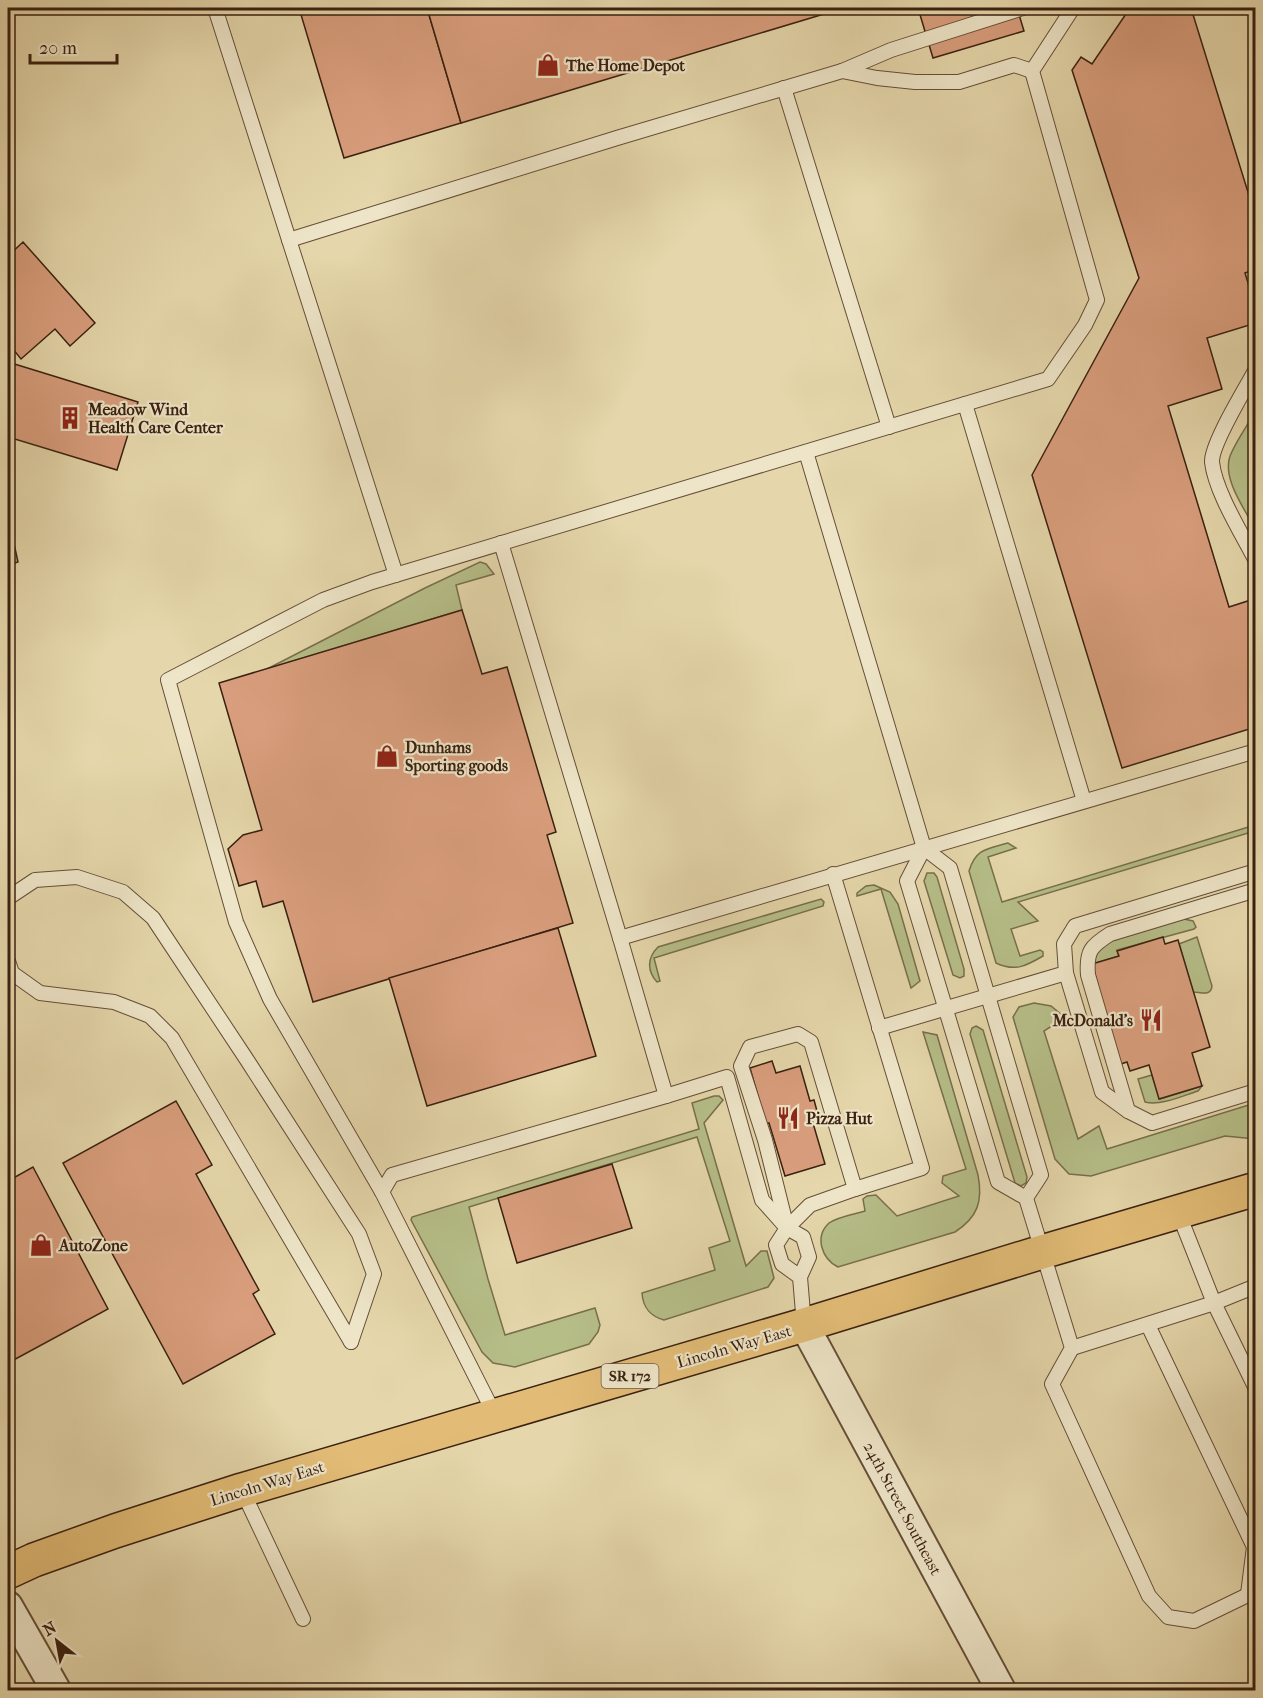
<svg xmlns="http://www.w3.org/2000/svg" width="1263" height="1698" viewBox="0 0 1263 1698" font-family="'IM FELL French Canon',serif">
  <rect width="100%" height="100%" fill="#e5d7ab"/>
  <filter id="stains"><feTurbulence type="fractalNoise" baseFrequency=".00333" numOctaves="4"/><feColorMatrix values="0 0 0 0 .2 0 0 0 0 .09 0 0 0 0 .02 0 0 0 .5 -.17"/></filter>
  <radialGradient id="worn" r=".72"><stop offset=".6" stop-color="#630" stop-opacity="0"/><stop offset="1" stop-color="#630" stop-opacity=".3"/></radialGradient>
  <g fill="#b6be88" stroke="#786f4c" stroke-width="1.5">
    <path d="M1255,412v117c-10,-20 -33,-50 -25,-73 6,-15 17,-30 25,-44z"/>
    <polygon points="480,562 486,564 494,574 456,585 462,610 267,669 425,588"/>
    <path d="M1255,825v6l-237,71 20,19 -27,8 9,27 20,-6 3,2v4c-17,10 -28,16 -47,7l-27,-92c7,-23 19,-22 39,-28l8,5 -28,9 14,45z"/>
    <polygon points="927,873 934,873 937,877 964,969 964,976 960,978 953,975 924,881"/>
    <polygon points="874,885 890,892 898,904 920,981 911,988 881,889 857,896 857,893 866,886"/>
    <path d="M821,899l3,3 -1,4 -169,52 6,23 -3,1c-10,-11 -10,-24 1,-35z"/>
    <polygon points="1184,919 1193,921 1196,927 1194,929 1117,950 1119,956 1092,964 1093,958 1105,943"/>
    <path d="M1197,937l15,49c-1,11 -12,6 -19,6l-14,-48z"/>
    <polygon points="1034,1003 1051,1006 1063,1016 1061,1020 1044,1031 1078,1139 1099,1126 1107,1149 1255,1103 1255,1139 1225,1136 1091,1176 1069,1174 1055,1159 1013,1017 1019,1007"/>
    <polygon points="976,1026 983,1030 1027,1177 1026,1183 1021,1186 1015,1183 970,1034 972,1028"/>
    <path d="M923,1032l14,3 41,140c5,26 0,42 -23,57l-117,35c-16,-8 -24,-30 -9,-44 8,-6 26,-9 36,-12l-2,-12 4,-3 9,-1 21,21 62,-20 -17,-13 1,-7 23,-7z"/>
    <path d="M1152,1075l8,24 42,-13 -4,5c-16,5 -37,15 -53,11l-7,-23z"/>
    <path d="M714,1096h5l4,4 -19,23 42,143 15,-15h6l7,27 -6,9 -104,33c-14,-4 -21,-12 -22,-27l73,-23 -6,-22 21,-7 -33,-104 -228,70 19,72 17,56 90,-27 5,17 -2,7 -9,12 -74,23 -22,-4 -11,-11 -71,-132 1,-3 287,-88 -7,-26z"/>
  </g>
  <g fill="#d99e7d" stroke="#3a2010" stroke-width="1.5">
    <polygon points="299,8 427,8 461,123 344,158"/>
    <polygon points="427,8 844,8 461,123"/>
    <polygon points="918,8 1017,8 1024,31 933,58"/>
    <polygon points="1130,8 1191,8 1256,218 1256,269 1245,273 1256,309 1256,323 1207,338 1222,389 1168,406 1229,607 1254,599 1256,602 1256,727 1122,768 1032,475 1139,278 1072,70 1081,57 1092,64"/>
    <polygon points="23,242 95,323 70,346 55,329 21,359 13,349 8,354 8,256"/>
    <polygon points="8,362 138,402 117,470 8,437"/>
    <polygon points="8,516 18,562 8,565"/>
    <polygon points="462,610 482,674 507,667 556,832 547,835 573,923 313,1002 283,901 263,907 256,881 239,886 228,849 243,835 262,830 219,683"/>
    <polygon points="558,928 596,1056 427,1106 389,978"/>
    <polygon points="1163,937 1165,944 1178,940 1210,1047 1192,1053 1202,1086 1159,1099 1149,1065 1130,1071 1127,1062 1115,1066 1091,986 1098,985 1092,964 1119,956 1117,951"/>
    <polygon points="772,1061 776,1073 800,1066 810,1101 814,1100 817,1111 810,1113 825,1164 785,1176 769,1123 766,1124 750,1068"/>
    <polygon points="176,1101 212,1165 196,1174 259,1290 253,1294 275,1334 183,1384 63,1163"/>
    <polygon points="612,1164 632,1228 517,1263 498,1198"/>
    <polygon points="33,1167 108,1309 8,1363 14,1326 8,1313 8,1181"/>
  </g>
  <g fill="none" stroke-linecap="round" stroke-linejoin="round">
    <g stroke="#654e37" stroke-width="16">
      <g id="service">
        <polyline points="215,8 396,575"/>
        <polyline points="842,71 891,50 1023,8"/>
        <polyline points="784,88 889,427"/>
        <polyline points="289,240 617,138 842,71 877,78 915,82 959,82 1014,65 1032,71"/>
        <path d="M1256,369c-10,19 -45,75 -44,93 3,29 30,72 44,99"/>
        <polyline points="965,404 1084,801"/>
        <polyline points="806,452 924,848"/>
        <polyline points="1256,871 1075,926 1064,944 1066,973 1102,1092 1128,1111 1152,1123 1256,1091"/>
        <polyline points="8,898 35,880 77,877 123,892 153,918 247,1060 359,1234 374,1274 351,1342"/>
        <polyline points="1256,927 1256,932"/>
        <polyline points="620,938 1256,751"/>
        <polyline points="8,961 12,973 40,993 114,1002 150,1016 172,1038 351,1342"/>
        <polyline points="879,1028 1066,973"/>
        <polyline points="666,1096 727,1077 762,1200 786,1227"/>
        <path d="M1128,1111l-40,-136c-2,-24 3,-29 22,-41l146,-44"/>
        <polyline points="382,1192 270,999 236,922 168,680 323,600 372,582 1048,379 1085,325 1097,300 1032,71 1073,8"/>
        <polyline points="1026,1198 1041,1175 950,868 924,848 907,881 998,1182 1026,1198 1072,1348 1052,1384 1149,1596 1168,1617 1194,1621 1256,1591"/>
        <polyline points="1178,1212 1214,1303 1256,1389"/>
        <polyline points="787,1228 810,1205 855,1189 922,1168 833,874"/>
        <polyline points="787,1228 765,1140 741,1066 750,1047 798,1034 811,1042 855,1189"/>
        <polyline points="800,1277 782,1264 776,1245 787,1228 803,1237 809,1257 800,1277 804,1325"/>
        <polyline points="1148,1325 1254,1547 1248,1594"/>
        <polyline points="1072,1348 1214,1303 1256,1286"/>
        <polyline points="495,1415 382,1192 392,1175 666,1096 620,938 501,543"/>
        <polyline points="242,1490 303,1619"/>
      </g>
    </g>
    <g stroke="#654e37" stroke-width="32">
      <g id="minor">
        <polyline points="804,1325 1001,1690"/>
        <polyline points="8,1606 56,1690"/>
      </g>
    </g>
    <g stroke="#3a2010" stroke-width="36">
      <polyline id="primary" points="8,1572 34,1560 115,1531 242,1490 804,1325 1042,1252 1256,1189"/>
    </g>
    <use href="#service" stroke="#eee5c8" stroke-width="14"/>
    <use href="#minor" stroke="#eee5c8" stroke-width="28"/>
    <use href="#primary" stroke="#e2bc76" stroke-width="33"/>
  </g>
  <defs>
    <g id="shop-bare" transform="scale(1.8)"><path d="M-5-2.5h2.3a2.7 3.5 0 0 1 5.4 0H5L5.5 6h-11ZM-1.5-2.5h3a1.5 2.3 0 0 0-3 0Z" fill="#8f2418" stroke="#eee5c8" stroke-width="2.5" paint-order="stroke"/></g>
    <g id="building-bare" transform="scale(1.8)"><path d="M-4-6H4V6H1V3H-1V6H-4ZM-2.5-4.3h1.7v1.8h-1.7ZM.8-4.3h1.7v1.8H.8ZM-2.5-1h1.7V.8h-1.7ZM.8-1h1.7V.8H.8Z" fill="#8f2418" stroke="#eee5c8" stroke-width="2.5" paint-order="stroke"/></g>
    <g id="restaurant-bare" transform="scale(1.8)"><path d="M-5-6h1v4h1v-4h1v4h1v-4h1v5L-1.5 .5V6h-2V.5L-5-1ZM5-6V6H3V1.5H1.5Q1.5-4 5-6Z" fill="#8f2418" stroke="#eee5c8" stroke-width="2.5" paint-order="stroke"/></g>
  </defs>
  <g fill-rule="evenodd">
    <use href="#shop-bare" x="548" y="65"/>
    <use href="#building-bare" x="70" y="418"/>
    <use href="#shop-bare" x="387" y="756"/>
    <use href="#restaurant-bare" x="1151" y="1020"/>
    <use href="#restaurant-bare" x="788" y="1118"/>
    <use href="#shop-bare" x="41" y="1245"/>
  </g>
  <g text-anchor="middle" stroke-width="4.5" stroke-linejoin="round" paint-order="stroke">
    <rect fill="#eee5c8" stroke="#705b47" stroke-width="1.5" x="601.5" y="1364" width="57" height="24" rx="4.5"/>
    <g font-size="15" font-weight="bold" fill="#3a2010">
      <text x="630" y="1381">SR 172</text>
    </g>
    <g font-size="16" font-weight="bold" fill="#3a2010" stroke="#eee5c8" text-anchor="start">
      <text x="566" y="71">The Home Depot</text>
      <text x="88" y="415">Meadow Wind<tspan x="88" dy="18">Health Care Center</tspan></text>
      <text x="405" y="753">Dunhams<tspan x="405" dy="18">Sporting goods</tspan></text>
      <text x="1133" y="1026" text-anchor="end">McDonald's</text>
      <text x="806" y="1124">Pizza Hut</text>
      <text x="59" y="1251">AutoZone</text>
    </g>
    <g font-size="16" fill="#3a2010" stroke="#eee5c8">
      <text transform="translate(734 1346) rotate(-16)" y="6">Lincoln Way East</text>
      <text transform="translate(267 1483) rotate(-17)" y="6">Lincoln Way East</text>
      <text transform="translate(903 1508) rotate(62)" y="6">24th Street Southeast</text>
    </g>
  </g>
  <rect width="1263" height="1698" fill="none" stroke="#e5d7ab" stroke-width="30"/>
  <rect x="9" y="9" width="1245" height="1680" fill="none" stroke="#3a2010" stroke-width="3"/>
  <rect x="15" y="15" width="1233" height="1668" fill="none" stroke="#3a2010" stroke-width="1.5"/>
  <g transform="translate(57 1641) rotate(329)" stroke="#eee5c8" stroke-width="4.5" paint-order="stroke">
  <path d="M0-4.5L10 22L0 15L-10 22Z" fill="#3a2010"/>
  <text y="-9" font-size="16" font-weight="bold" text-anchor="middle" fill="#3a2010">N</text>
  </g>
  <path d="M30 54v9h87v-9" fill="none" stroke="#3a2010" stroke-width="3"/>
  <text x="39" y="54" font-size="18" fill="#3a2010" stroke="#eee5c8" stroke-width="4.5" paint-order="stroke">20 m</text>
  <rect width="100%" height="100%" filter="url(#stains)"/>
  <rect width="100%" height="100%" fill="url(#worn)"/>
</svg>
